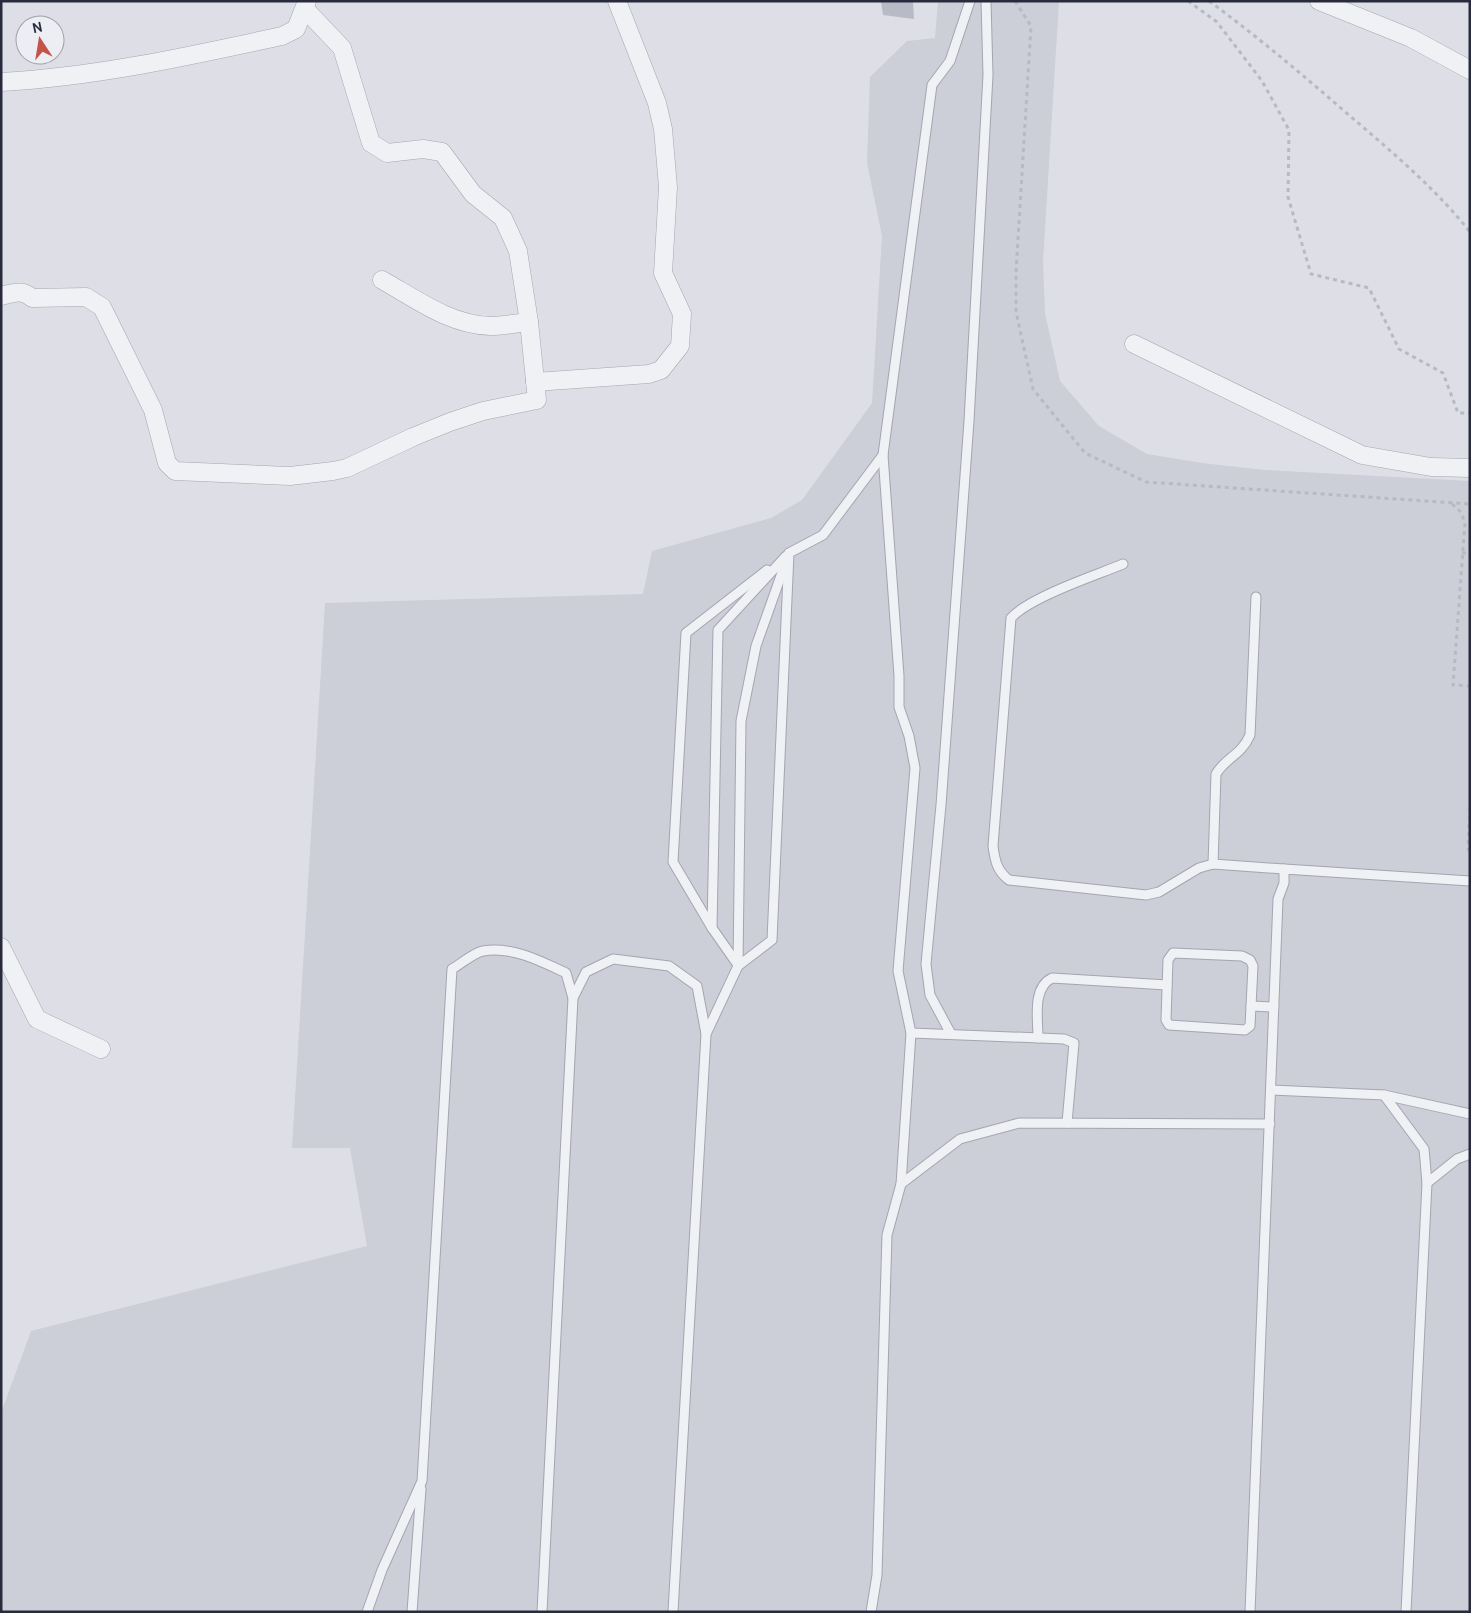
<svg xmlns="http://www.w3.org/2000/svg" width="1471" height="1613" viewBox="0 0 1471 1613" font-family="Cabin,sans-serif">
  <rect width="100%" height="100%" fill="#dedfe6"/>
  <polygon fill="#ccced8" points="938,1 1059,1 1043,262 1045,313 1060,381 1099,426 1147,454 1202,463 1265,470 1470,481 1470,1612 1,1612 1,1413 31,1331 367,1246 350,1148 292,1148 325,603 643,594 652,551 771,518 802,500 872,403 882,236 867,163 870,77 907,41 935,38"/>
  <polygon fill="#b8bac6" points="881,1 913,1 914,19 883,15"/>
  <g fill="none" stroke-linecap="round" stroke-linejoin="round">
    <g stroke="#a4a5b0" stroke-width="11">
      <g id="lane">
        <polyline points="883,455 899,676 899,707 909,736 915,768 898,971 911,1033 901,1184"/>
        <path d="M1123,564c-29,12 -93,33 -112,54l-18,228c2,15 4,25 16,34l137,15 13,-3 40,-24 14,-4 71,5"/>
        <path d="M1213,864l3,-90c10,-17 25,-18 34,-39l6,-138"/>
        <polyline points="712,928 673,862 686,633 767,570"/>
        <polygon points="1173,953 1242,956 1250,960 1253,966 1250,1026 1245,1030 1169,1025 1166,1020 1168,960"/>
        <polyline points="738,965 712,928 718,630 786,556"/>
        <polyline points="738,966 772,940 789,553 823,535 883,455 932,85 950,61 970,1"/>
        <polyline points="573,998 586,972 613,959 669,966 697,986 706,1034"/>
        <polyline points="1251,1006 1274,1007"/>
        <polyline points="911,1033 1064,1039 1074,1043 1067,1123"/>
        <polyline points="951,1034 930,995 926,964 941,805 969,421 988,75 986,1"/>
        <path d="M1038,1038c0,-20 -6,-50 14,-60l115,7"/>
        <polyline points="1271,1090 1384,1095 1470,1114"/>
        <polyline points="1384,1095 1424,1149 1427,1183 1406,1612"/>
        <polyline points="1427,1183 1457,1159 1470,1154"/>
        <path d="M367,1612l15,-42 40,-89 30,-512c9,-5 21,-16 31,-18 29,-5 58,10 83,22l7,25 -31,614"/>
        <polyline points="412,1612 421,1489"/>
        <polyline points="673,1612 706,1034 738,966 741,721 756,646 789,553"/>
        <polyline points="871,1612 877,1575 887,1235 901,1184 960,1139 1019,1123 1270,1124"/>
        <polyline points="1250,1612 1278,899 1284,883 1284,869 1470,881"/>
      </g>
    </g>
    <g stroke="#a4a5b0" stroke-width="19">
      <g id="street">
        <polyline points="1319,1 1411,38 1470,70"/>
        <path d="M1,82c95,-5 189,-26 281,-46l14,-7 11,-28"/>
        <path d="M382,280c34,19 68,45 109,46 12,0 26,-3 38,-4"/>
        <path d="M1,296c12,-3 22,-7 31,2l54,-1 16,10 51,103 14,53 8,8 115,5 43,-5 14,-3 66,-31 37,-15 33,-11 54,-11 -8,-78 -11,-71 -15,-33 -30,-24 -31,-42 -19,-3 -36,4 -16,-10 -29,-95 -37,-39"/>
        <polyline points="1134,344 1362,455 1431,467 1470,468"/>
        <polyline points="535,382 649,374 661,370 680,346 682,314 663,273 668,187 663,129 657,103 617,1"/>
        <polyline points="1,947 37,1019 101,1049"/>
      </g>
    </g>
    <g stroke="#b8bac1" stroke-width="3" stroke-dasharray="4 4" stroke-linecap="butt">
      <polyline points="1015,1 1031,26 1016,272 1016,312 1033,389 1085,453 1146,482 1470,504"/>
      <polyline points="1188,1 1217,22 1262,81 1289,130 1288,197 1311,274 1369,288 1399,349 1443,373 1458,413 1470,413"/>
      <path d="M1209,1c49,36 95,75 141,115 41,35 87,74 120,116"/>
      <polyline points="1452,504 1461,512 1465,523 1453,685 1470,686"/>
      <polyline points="1462,553 1470,553"/>
      <polyline points="1470,808 1468,848 1470,853"/>
    </g>
    <use href="#lane" stroke="#f0f1f5" stroke-width="9"/>
    <use href="#street" stroke="#f0f1f5" stroke-width="18"/>
  </g>
  <rect width="1471" height="1613" fill="none" stroke="#282b3c" stroke-width="5"/>
  <g transform="translate(40 40) rotate(348)"><circle r="24" fill="#edeef4" stroke="#9ea0aa"/>
  <path d="M0-4L9 19L0 12L-9 19Z" fill="#c4534a"/>
  <text y="-8" font-size="14" font-weight="bold" text-anchor="middle" fill="#282b3c">N</text>
  </g>
</svg>
